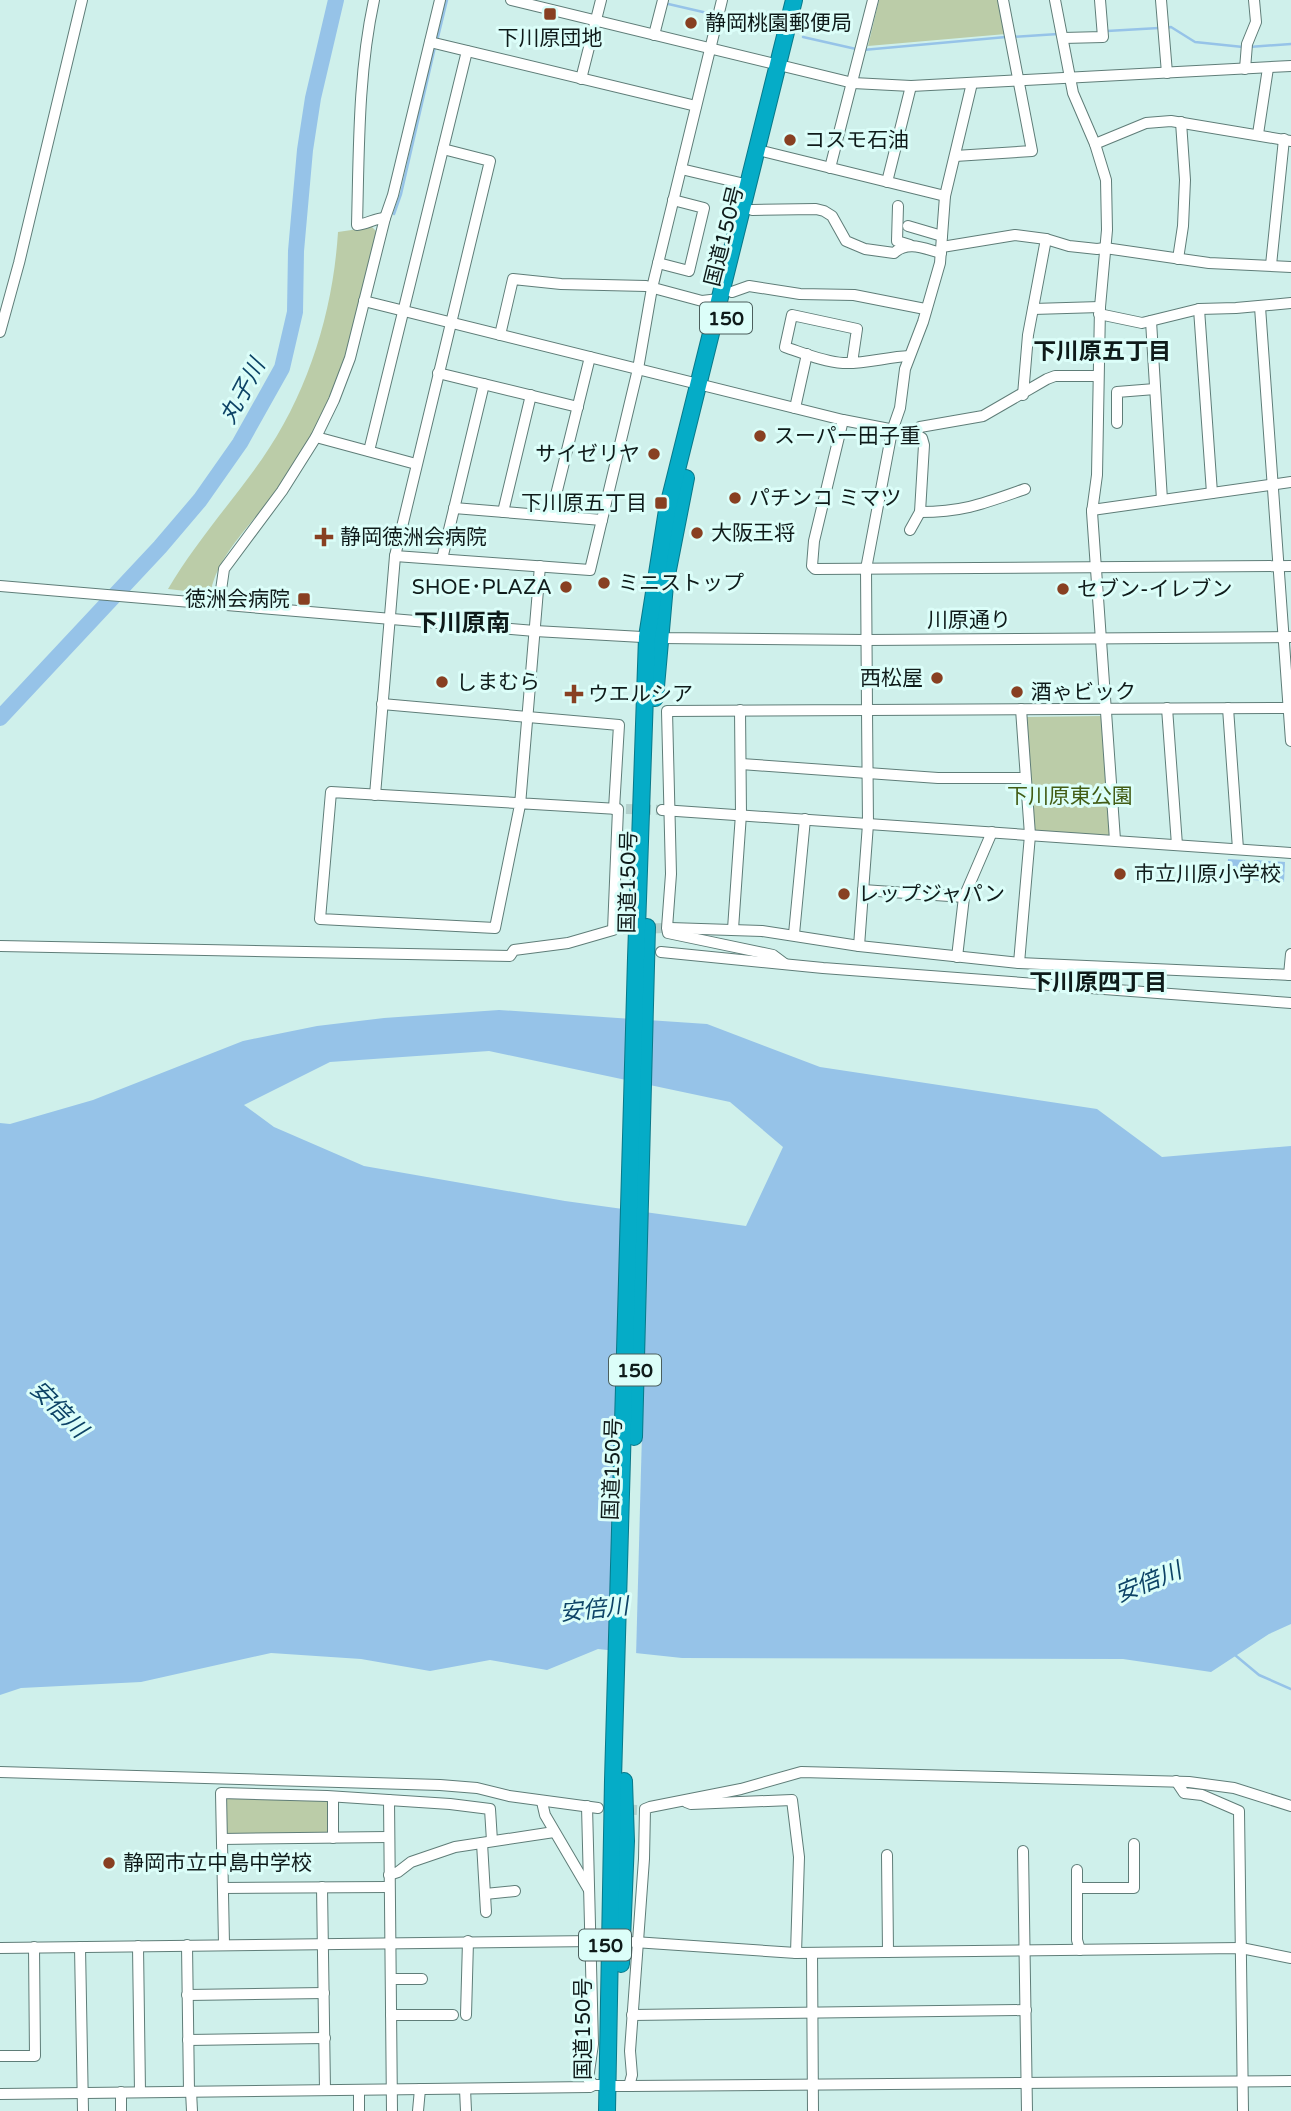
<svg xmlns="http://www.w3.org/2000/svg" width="1291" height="2111" viewBox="0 0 1291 2111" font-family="'Varela Round','Noto Sans JP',sans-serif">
  <rect width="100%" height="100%" fill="#cff0eb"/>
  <g fill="#bbcca8">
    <polygon points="879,0 999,0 1006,34 868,46"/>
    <path d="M372,227l4,4c-14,66 -28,139 -61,198 -14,25 -30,50 -47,72 -21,28 -49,54 -57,89l-8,3 -35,-4c27,-46 63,-86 94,-130 46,-66 71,-147 76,-227z"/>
    <polygon points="1101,716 1110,837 1037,833 1034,829 1027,717"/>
    <polygon points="228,1797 327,1799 330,1802 331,1831 327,1834 229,1835 225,1833 225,1799"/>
  </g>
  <g fill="#96c3e8" fill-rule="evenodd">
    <polygon points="1228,859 1245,860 1246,871 1227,870"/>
    <polygon points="1254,860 1285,862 1284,882 1252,880"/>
    <path d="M499,1010l208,14 113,43 277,42 65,48 129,-11v478l-22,10 -58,38 -88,-13 -441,-1 -84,-9 -51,21 -57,-10 -60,11 -69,-12 -90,-6 -130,29 -120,6 -21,7v-572l10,1 83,-24 150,-59 74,-15 67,-8zM489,1051l241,51 53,45 -37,79 -181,-25 -201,-35 -90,-39 -30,-22 86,-43z"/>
  </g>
  <polygon fill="#cff0eb" points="621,1205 648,1209 636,1657 609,1654"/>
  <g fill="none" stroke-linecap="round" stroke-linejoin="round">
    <g stroke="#96c3e8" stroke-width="2.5">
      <polyline points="664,3 716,15"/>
      <polyline points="722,17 777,30"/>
      <polyline points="1166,28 1171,27 1195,42 1243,47"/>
      <polyline points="1107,31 1159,28"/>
      <polyline points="803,37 856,49"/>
      <polyline points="1012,37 1058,34"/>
      <polyline points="437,41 447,0"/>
      <polyline points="1249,47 1291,44"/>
      <polyline points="863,50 1006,37"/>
      <polyline points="394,214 401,194 435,47"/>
      <polyline points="1235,1655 1259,1675 1291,1689"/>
    </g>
    <polyline stroke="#96c3e8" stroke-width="16" points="0,718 160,547 200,500 240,443 282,368 295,312 296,251 305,150 313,98 336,0"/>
    <g stroke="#b2d0cc" stroke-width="10" stroke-dasharray="10 5" stroke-linecap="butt">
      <polyline points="626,809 662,810"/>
      <polyline points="623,930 663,928"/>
      <polyline points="618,1809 637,1810"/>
    </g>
    <g stroke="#5f7d78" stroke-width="12">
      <g id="minor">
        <path d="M374,0c-16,74 -15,150 -17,225 10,-1 18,-7 28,-7"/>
        <polyline points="511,0 853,83 911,86 1291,66"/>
        <polyline points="1055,0 1073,93 1095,144 1106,180 1107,230 1100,307 1097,475 1092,512 1115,840"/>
        <polyline points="1161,0 1167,73"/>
        <polyline points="654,35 663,0"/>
        <polyline points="1063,38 1103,37 1100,0"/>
        <polyline points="430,42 696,106"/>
        <polyline points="1245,69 1247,44 1256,22 1254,0"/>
        <polyline points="581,79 601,0"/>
        <polyline points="1258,134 1268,68"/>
        <polyline points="1095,144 1146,123 1171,121 1291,141"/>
        <polyline points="766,152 945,196"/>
        <polyline points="955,156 1032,151 1003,0"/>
        <polyline points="830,168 873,0"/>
        <polyline points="681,169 749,185"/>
        <polyline points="887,182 911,86"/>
        <polyline points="898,206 897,241 910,245"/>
        <path d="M752,210l64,-1 8,2 8,5 14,25 19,8 29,4c14,-13 31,-4 47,0"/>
        <polyline points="908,226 942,236"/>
        <polyline points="942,247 1015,235 1046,239 1069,246 1097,249 1105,248 1209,263 1291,267"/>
        <polyline points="1178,259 1183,226 1185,180 1181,122"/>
        <polyline points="658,263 689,271 704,208 673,200"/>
        <polyline points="1271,265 1284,139"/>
        <polyline points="732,292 749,286 800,294 854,295 925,309"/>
        <polyline points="364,301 843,420 915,434 922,438 924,445 920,512 910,530"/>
        <polyline points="1260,307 1291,741"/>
        <polyline points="1033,309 1100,307"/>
        <polyline points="1199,309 1212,493"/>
        <polyline points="1099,314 1142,323 1199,309 1236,308 1291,303"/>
        <polyline points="1151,321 1162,500"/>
        <polyline points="0,332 19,263 82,0"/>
        <polyline points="500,335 513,279 561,284 646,286 702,301 719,299"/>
        <path d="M852,363l5,-34 -65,-14 -7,32c18,6 39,15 58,16 22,1 44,-6 66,-7"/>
        <polyline points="438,373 578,407"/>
        <polyline points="1023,395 1028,335 1046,239"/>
        <polyline points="795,408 807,354"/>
        <polyline points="843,420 814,541 812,566 815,569 1291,566"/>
        <polyline points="1117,423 1117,392 1155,389"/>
        <polyline points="915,434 920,427 983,416 1047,379 1055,376 1097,376"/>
        <polyline points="316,437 416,464"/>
        <polyline points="369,451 467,51"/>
        <polyline points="454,508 602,520"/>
        <polyline points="1092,510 1291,482"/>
        <polyline points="503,512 531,395"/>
        <path d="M920,512c44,0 65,-9 105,-23"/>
        <polyline points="551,515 590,357"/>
        <polyline points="395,556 590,570 638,369 652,288 722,0"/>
        <polyline points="442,559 484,384"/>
        <polyline points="0,586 535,631 660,638 866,640 1291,637"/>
        <polyline points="219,604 224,569 282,491 316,437 334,400 350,358 385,218 393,195 440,0"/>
        <polyline points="382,704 619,725 614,809"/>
        <polyline points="1167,708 1177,845"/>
        <polyline points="1228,708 1238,849"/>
        <polyline points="741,764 938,778 1025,778"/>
        <polyline points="375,795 395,556 490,161 443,149"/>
        <polyline points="662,810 1291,853"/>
        <polyline points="863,890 964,897"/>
        <polyline points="670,928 762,931 859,946 1019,963 1291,975"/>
        <polyline points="733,929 741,814 740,710"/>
        <polyline points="794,934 805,819"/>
        <polyline points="0,946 510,956 514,950 568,943 613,930 618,809 331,792 320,919 495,928 520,805 540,566"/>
        <polyline points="859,946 868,824 867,710 1289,708"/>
        <polyline points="661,952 823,968 1291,1003"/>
        <polyline points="957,957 964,897 992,832"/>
        <polyline points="1019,963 1030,835 1021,709"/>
        <polyline points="785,964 773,955 668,933 667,928 671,874 667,711 867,710 866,569 892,431 900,408 905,369 923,322 940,263 945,196 972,83"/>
        <polyline points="1289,975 1291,954"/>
        <polyline points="0,1772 440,1785 477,1788 509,1796 598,1808"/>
        <polyline points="1176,1781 1184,1793 1202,1795 1239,1811 1243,2111"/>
        <polyline points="389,1800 392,2111"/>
        <polyline points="542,1802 545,1815 589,1890"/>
        <polyline points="686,1802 691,1804 792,1800 799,1857 796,1953"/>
        <polyline points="587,1806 593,2044 588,2079 594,2085 600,2085"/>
        <polyline points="333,1838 333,1798"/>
        <polyline points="222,1839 389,1837"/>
        <polyline points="482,1843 486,1912"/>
        <polyline points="1023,1851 1027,2111"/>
        <polyline points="887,1855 888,1952"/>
        <polyline points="1077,1870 1077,1940 1080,1950"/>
        <polyline points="389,1875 398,1872 411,1862 455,1847 554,1832"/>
        <polyline points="322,1887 325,2090"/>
        <polyline points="223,1888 388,1887"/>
        <polyline points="1077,1888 1134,1888 1134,1844"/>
        <polyline points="485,1894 515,1891"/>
        <polyline points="634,1942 796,1953 1241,1948 1291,1958"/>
        <polyline points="224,1944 221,1793 327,1796 450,1804 490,1809 492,1841"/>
        <polyline points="187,1945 189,2091"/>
        <polyline points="138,1946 140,2092"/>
        <polyline points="80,1947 83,2111"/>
        <polyline points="0,1948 595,1941"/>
        <polyline points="812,1953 813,2111"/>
        <polyline points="391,1979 422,1979"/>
        <polyline points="187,1995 324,1993"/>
        <polyline points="391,2015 453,2015"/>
        <polyline points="466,2015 468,1941"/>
        <polyline points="632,2015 1026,2010"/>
        <polyline points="188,2040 325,2038"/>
        <polyline points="0,2056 35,2056 34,1947"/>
        <polyline points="614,2086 629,2086 632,2075 630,2051 644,1859 645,1809 650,1807 741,1789 801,1772 1189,1782 1234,1788 1291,1806"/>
        <polyline points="629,2086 1291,2081"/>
        <polyline points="465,2089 466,2111"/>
        <polyline points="359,2090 359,2111"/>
        <polyline points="191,2091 192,2111"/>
        <polyline points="121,2092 121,2111"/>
        <polyline points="0,2094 590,2087 594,2085"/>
        <polyline points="418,2111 420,2089"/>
      </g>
    </g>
    <g stroke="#08798a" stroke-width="18">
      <g id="highway">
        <polyline points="655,698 665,585 686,478"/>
        <polyline points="634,1437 647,927"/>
        <polyline points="621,1964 626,1841 624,1781"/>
        <polyline points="607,2111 613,1780 636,958 647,637 667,510 794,0"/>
      </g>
    </g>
    <use href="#minor" stroke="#fff" stroke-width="10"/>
    <use href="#highway" stroke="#05acc7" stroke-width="16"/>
  </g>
  <g fill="#884022" stroke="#dcfef9" stroke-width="2.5">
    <rect x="543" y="7" width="14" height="14" rx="3.5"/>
    <circle cx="691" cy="23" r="7"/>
    <circle cx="790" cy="140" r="7"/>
    <circle cx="760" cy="436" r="7"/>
    <circle cx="654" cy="454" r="7"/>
    <circle cx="735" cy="498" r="7"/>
    <rect x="654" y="496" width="14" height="14" rx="3.5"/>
    <circle cx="697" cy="533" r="7"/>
    <path d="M320.5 526.5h7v7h7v7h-7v7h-7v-7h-7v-7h7z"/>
    <circle cx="604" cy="583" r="7"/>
    <circle cx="566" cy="587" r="7"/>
    <circle cx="1063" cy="589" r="7"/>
    <rect x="297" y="592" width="14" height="14" rx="3.5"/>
    <circle cx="937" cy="678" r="7"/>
    <circle cx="442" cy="682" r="7"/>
    <circle cx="1017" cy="692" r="7"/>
    <path d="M570.5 683.5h7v7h7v7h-7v7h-7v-7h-7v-7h7z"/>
    <circle cx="1120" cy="874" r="7"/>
    <circle cx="844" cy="894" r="7"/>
    <circle cx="109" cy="1863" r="7"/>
  </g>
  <g text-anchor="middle" stroke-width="6" stroke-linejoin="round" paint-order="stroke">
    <g fill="#dcfef9" stroke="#4c5f5d" stroke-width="2">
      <rect x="700" y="302.5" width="52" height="31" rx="5"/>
      <rect x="609" y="1354.5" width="52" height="31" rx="5"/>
      <rect x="579" y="1929.5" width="52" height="31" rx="5"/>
    </g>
    <g font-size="19" font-weight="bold" fill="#0f1b1a">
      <text x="726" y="325">150</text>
      <text x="635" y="1377">150</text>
      <text x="605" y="1952">150</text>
    </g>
    <g font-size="21" fill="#0f1b1a" stroke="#dcfef9" text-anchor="start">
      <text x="705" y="30">静岡桃園郵便局</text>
      <text x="550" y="45" text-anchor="middle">下川原団地</text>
      <text x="804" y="147">コスモ石油</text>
      <text x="774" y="443">スーパー田子重</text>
      <text x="640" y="461" text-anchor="end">サイゼリヤ</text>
      <text x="749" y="505">パチンコ ミマツ</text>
      <text x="647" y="510" text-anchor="end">下川原五丁目</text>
      <text x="711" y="540">大阪王将</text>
      <text x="340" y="544">静岡徳洲会病院</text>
      <text x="618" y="590">ミニストップ</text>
      <text x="552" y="594" text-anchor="end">SHOE･PLAZA</text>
      <text x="1077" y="596">セブン-イレブン</text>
      <text x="290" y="606" text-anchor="end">徳洲会病院</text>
      <text x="923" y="685" text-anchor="end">西松屋</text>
      <text x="456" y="689">しまむら</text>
      <text x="1031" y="699">酒ゃビック</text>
      <text x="588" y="701">ウエルシア</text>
      <text x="1134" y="881">市立川原小学校</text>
      <text x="858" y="901">レップジャパン</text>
      <text x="123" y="1870">静岡市立中島中学校</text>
    </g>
    <g font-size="21" fill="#0f1b1a" stroke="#dcfef9">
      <text transform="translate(724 236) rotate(-76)" y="7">国道150号</text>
      <text x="969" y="627">川原通り</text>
      <text transform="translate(628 882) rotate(-89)" y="7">国道150号</text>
      <text transform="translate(612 1469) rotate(-88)" y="7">国道150号</text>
      <text transform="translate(583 2029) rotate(-90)" y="7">国道150号</text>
    </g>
    <g font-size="21" fill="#425c15" stroke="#dcfef9">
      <text x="1070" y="803">下川原東公園</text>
    </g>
    <g font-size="23" font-weight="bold" fill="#0f1b1a" stroke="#dcfef9">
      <text x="1102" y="359">下川原五丁目</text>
      <text x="1098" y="990">下川原四丁目</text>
    </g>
    <g font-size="23" font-style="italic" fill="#0d4366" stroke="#dcfef9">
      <text transform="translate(242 391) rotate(-62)" y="8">丸子川</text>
      <text transform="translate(59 1409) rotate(45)" y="8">安倍川</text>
      <text transform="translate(1148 1582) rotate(-22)" y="8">安倍川</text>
      <text transform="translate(594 1609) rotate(-6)" y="8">安倍川</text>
    </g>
    <g font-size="24" font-weight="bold" fill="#0f1b1a" stroke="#dcfef9">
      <text x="462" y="631">下川原南</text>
    </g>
  </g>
</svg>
